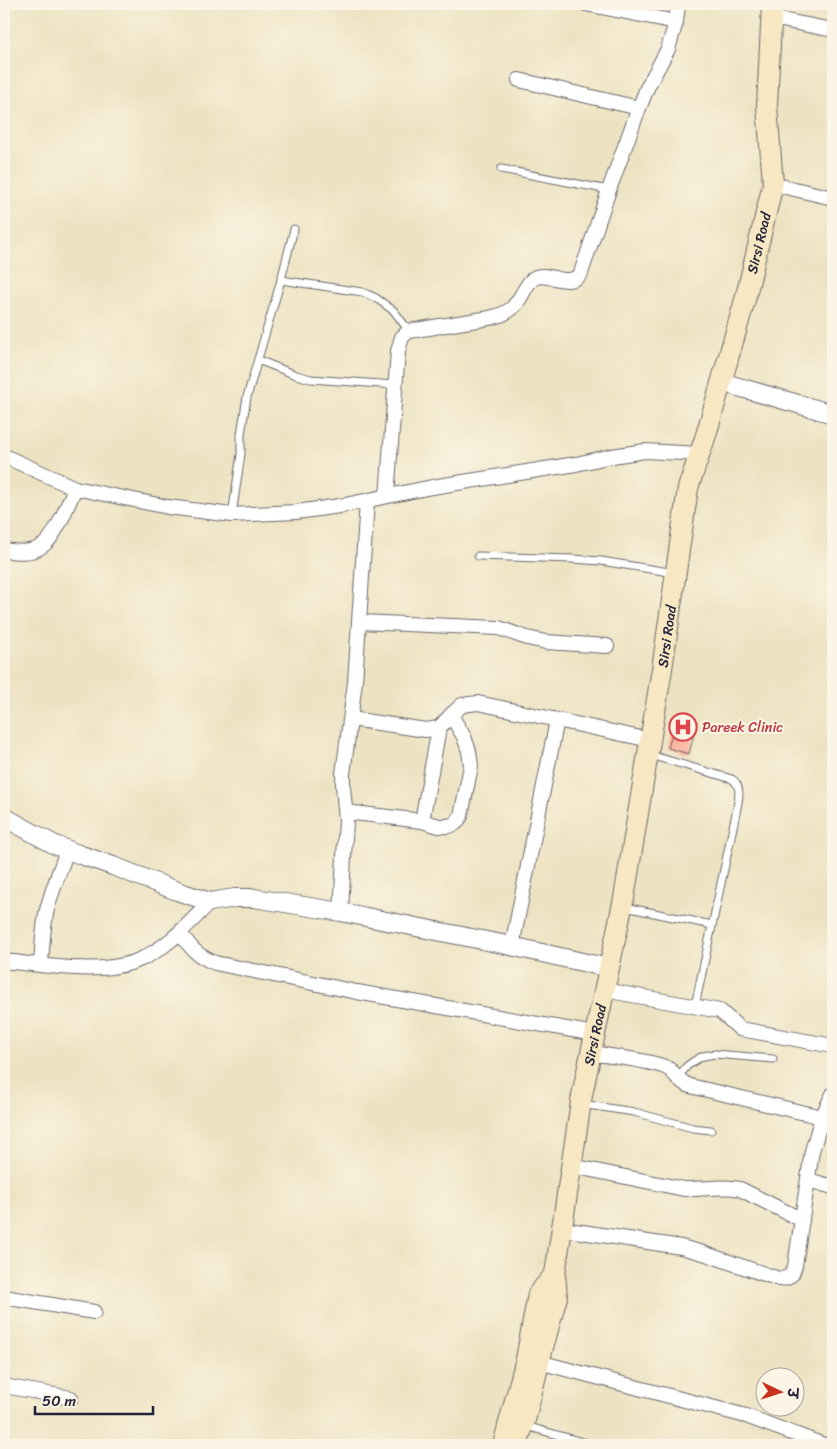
<svg xmlns="http://www.w3.org/2000/svg" width="837" height="1449" viewBox="0 0 837 1449" font-family="Sriracha,'Playpen Sans Deva',sans-serif">
  <rect width="100%" height="100%" fill="#fcf5e5"/>
  <filter id="ink" filterUnits="userSpaceOnUse"><feTurbulence type="fractalNoise" baseFrequency=".02" numOctaves="2"/><feDisplacementMap in="SourceGraphic" scale="10" xChannelSelector="R" yChannelSelector="G"/><feConvolveMatrix kernelMatrix="1 2 1 2 8 2 1 2 1" color-interpolation-filters="sRGB"/></filter>
  <filter id="wash" filterUnits="userSpaceOnUse"><feTurbulence type="fractalNoise" baseFrequency=".0096" numOctaves="4" result="noise"/><feDisplacementMap in="SourceGraphic" scale="20" xChannelSelector="R" yChannelSelector="G"/><feGaussianBlur stdDeviation="1.12" result="paint"/><feColorMatrix in="noise" values="0 0 0 0 0 0 0 0 0 0 0 0 0 0 0 0 0 1.4 0 .05"/><feComposite in="paint" operator="in"/></filter>
  <g filter="url(#wash)">
    <rect width="100%" height="100%" fill="#ede3c2"/>
    <g id="blocks">
      <polygon fill="#faa58f" points="677,716 697,721 689,754 668,748"/>
    </g>
  </g>
  <g filter="url(#ink)">
    <use href="#blocks" fill-opacity="0" stroke="#69666a" stroke-width="1"/>
    <g fill="none" stroke-linecap="round" stroke-linejoin="round">
      <g stroke="#69666a" stroke-width="9">
        <g id="service">
          <polyline points="501,169 609,190"/>
          <polyline points="281,280 362,292 376,298 394,311 409,331"/>
          <polyline points="258,360 296,375 311,379 395,385"/>
          <polyline points="232,515 241,454 241,434 247,397 281,280 294,229"/>
          <polyline points="478,556 572,559 601,561 675,573"/>
          <path d="M650,755l82,24c11,7 6,23 4,34l-41,193"/>
          <polyline points="625,907 712,925"/>
          <polyline points="677,1078 687,1066 694,1061 703,1056 715,1054 773,1059"/>
          <polyline points="581,1104 634,1112 693,1128 711,1130"/>
          <polyline points="526,1426 593,1445"/>
        </g>
      </g>
      <g stroke="#69666a" stroke-width="16">
        <g id="minor">
          <polyline points="586,4 676,22"/>
          <polyline points="771,18 833,30"/>
          <polyline points="519,80 639,108"/>
          <polyline points="773,184 833,198"/>
          <polyline points="4,456 75,488 168,507 232,515 296,512 340,506 432,487 576,464 612,456 645,451 700,454"/>
          <path d="M387,496l11,-145 4,-14 7,-6c21,-3 41,-7 62,-10 12,-2 27,-3 37,-10 13,-7 16,-27 26,-33 13,-8 35,12 47,-5l28,-83 27,-74 11,-28 21,-39 8,-27 2,-18"/>
          <path d="M4,550c12,2 27,4 38,-4 13,-7 27,-44 33,-58"/>
          <polyline points="359,622 499,628 527,638 546,642 607,646"/>
          <polyline points="351,719 426,730 439,728 451,715 462,705 478,703 650,740"/>
          <polyline points="346,812 422,821 439,826 449,826 456,823 461,816 471,766 469,751 464,737 451,715"/>
          <polyline points="422,821 439,728"/>
          <polyline points="341,912 346,820 343,786 343,774 355,682 367,501"/>
          <path d="M180,933c12,16 16,22 35,30l142,29 238,42"/>
          <polyline points="512,946 557,720"/>
          <path d="M4,961c39,4 93,14 130,1 30,-11 54,-37 76,-60"/>
          <path d="M41,965c1,-17 2,-35 5,-51 5,-22 14,-43 21,-64"/>
          <polyline points="604,990 720,1011 740,1029 833,1046"/>
          <path d="M591,1053c17,3 65,8 78,16 9,7 8,12 21,17l132,31"/>
          <path d="M572,1166l112,23c18,1 38,-4 56,0l62,31"/>
          <polyline points="808,1180 833,1187"/>
          <polyline points="562,1229 681,1247 703,1253 779,1279 787,1278 792,1274 795,1266 812,1151 822,1117 833,1094"/>
          <polyline points="4,1297 94,1312"/>
          <polyline points="531,1360 746,1416 824,1445"/>
          <polyline points="4,1386 71,1398"/>
        </g>
      </g>
      <g stroke="#69666a" stroke-width="20">
        <g id="tertiary">
          <polyline points="721,382 833,414"/>
          <polyline points="4,817 55,845 81,855 113,866 177,891 210,902 235,898 254,898 341,912 502,944 609,968"/>
        </g>
      </g>
      <g stroke="#69666a" stroke-width="22">
        <g id="secondary">
          <polyline points="503,1445 526,1359 538,1294 555,1274"/>
          <path id="s1" d="M517,1445l8,-25 16,-65 16,-58 -2,-23 27,-179 42,-197 38,-229 26,-181 18,-53 39,-135 28,-116 -6,-78 5,-102"/>
        </g>
      </g>
      <use href="#service" stroke="#fff" stroke-width="7"/>
      <use href="#minor" stroke="#fff" stroke-width="14"/>
      <use href="#tertiary" stroke="#fff" stroke-width="18"/>
      <use href="#secondary" stroke="#f7e8c3" stroke-width="20"/>
    </g>
  </g>
  <defs>
    <g id="hospital-ring" transform="scale(1.4375)"><circle r="9.5" fill="#fcf5e5" stroke="#e0444e" stroke-width="1.5"/><path d="M-5-5h3v3.5h4V-5h3V5h-3V1.5h-4V5h-3Z" fill="#e0444e"/></g>
  </defs>
  <g fill-rule="evenodd">
    <use href="#hospital-ring" x="683" y="727"/>
  </g>
  <g text-anchor="middle" stroke-width="4" stroke-linejoin="round" paint-order="stroke">
    <g font-size="14" fill="#22223b" stroke="#fcf5e5">
      <text dy="5" stroke="none"><textPath href="#s1" startOffset="1229">Sirsi Road</textPath></text>
      <text dy="5" stroke="none"><textPath href="#s1" startOffset="824">Sirsi Road</textPath></text>
      <text dy="5" stroke="none"><textPath href="#s1" startOffset="419">Sirsi Road</textPath></text>
    </g>
    <g font-size="14" fill="#be3a42" stroke="#fcf5e5" text-anchor="start">
      <text x="702" y="732">Pareek Clinic</text>
    </g>
  </g>
  <rect width="837" height="1449" fill="none" stroke="#fcf5e5" stroke-width="20"/>
  <g transform="translate(780 1392) rotate(94)"><circle r="24" fill="#fcf5e5" stroke="#a5a1a1"/>
  <path d="M0-4L9 19L0 12L-9 19Z" fill="#c8321e"/>
  <text y="-8" font-size="14" font-weight="bold" text-anchor="middle" fill="#22223b">उ</text>
  </g>
  <path d="M35 1406v8h118v-8" fill="none" stroke="#22223b" stroke-width="2.5"/>
  <text x="42" y="1406" font-size="15" fill="#22223b" stroke="#fcf5e5" stroke-width="4" paint-order="stroke">50 m</text>
</svg>
